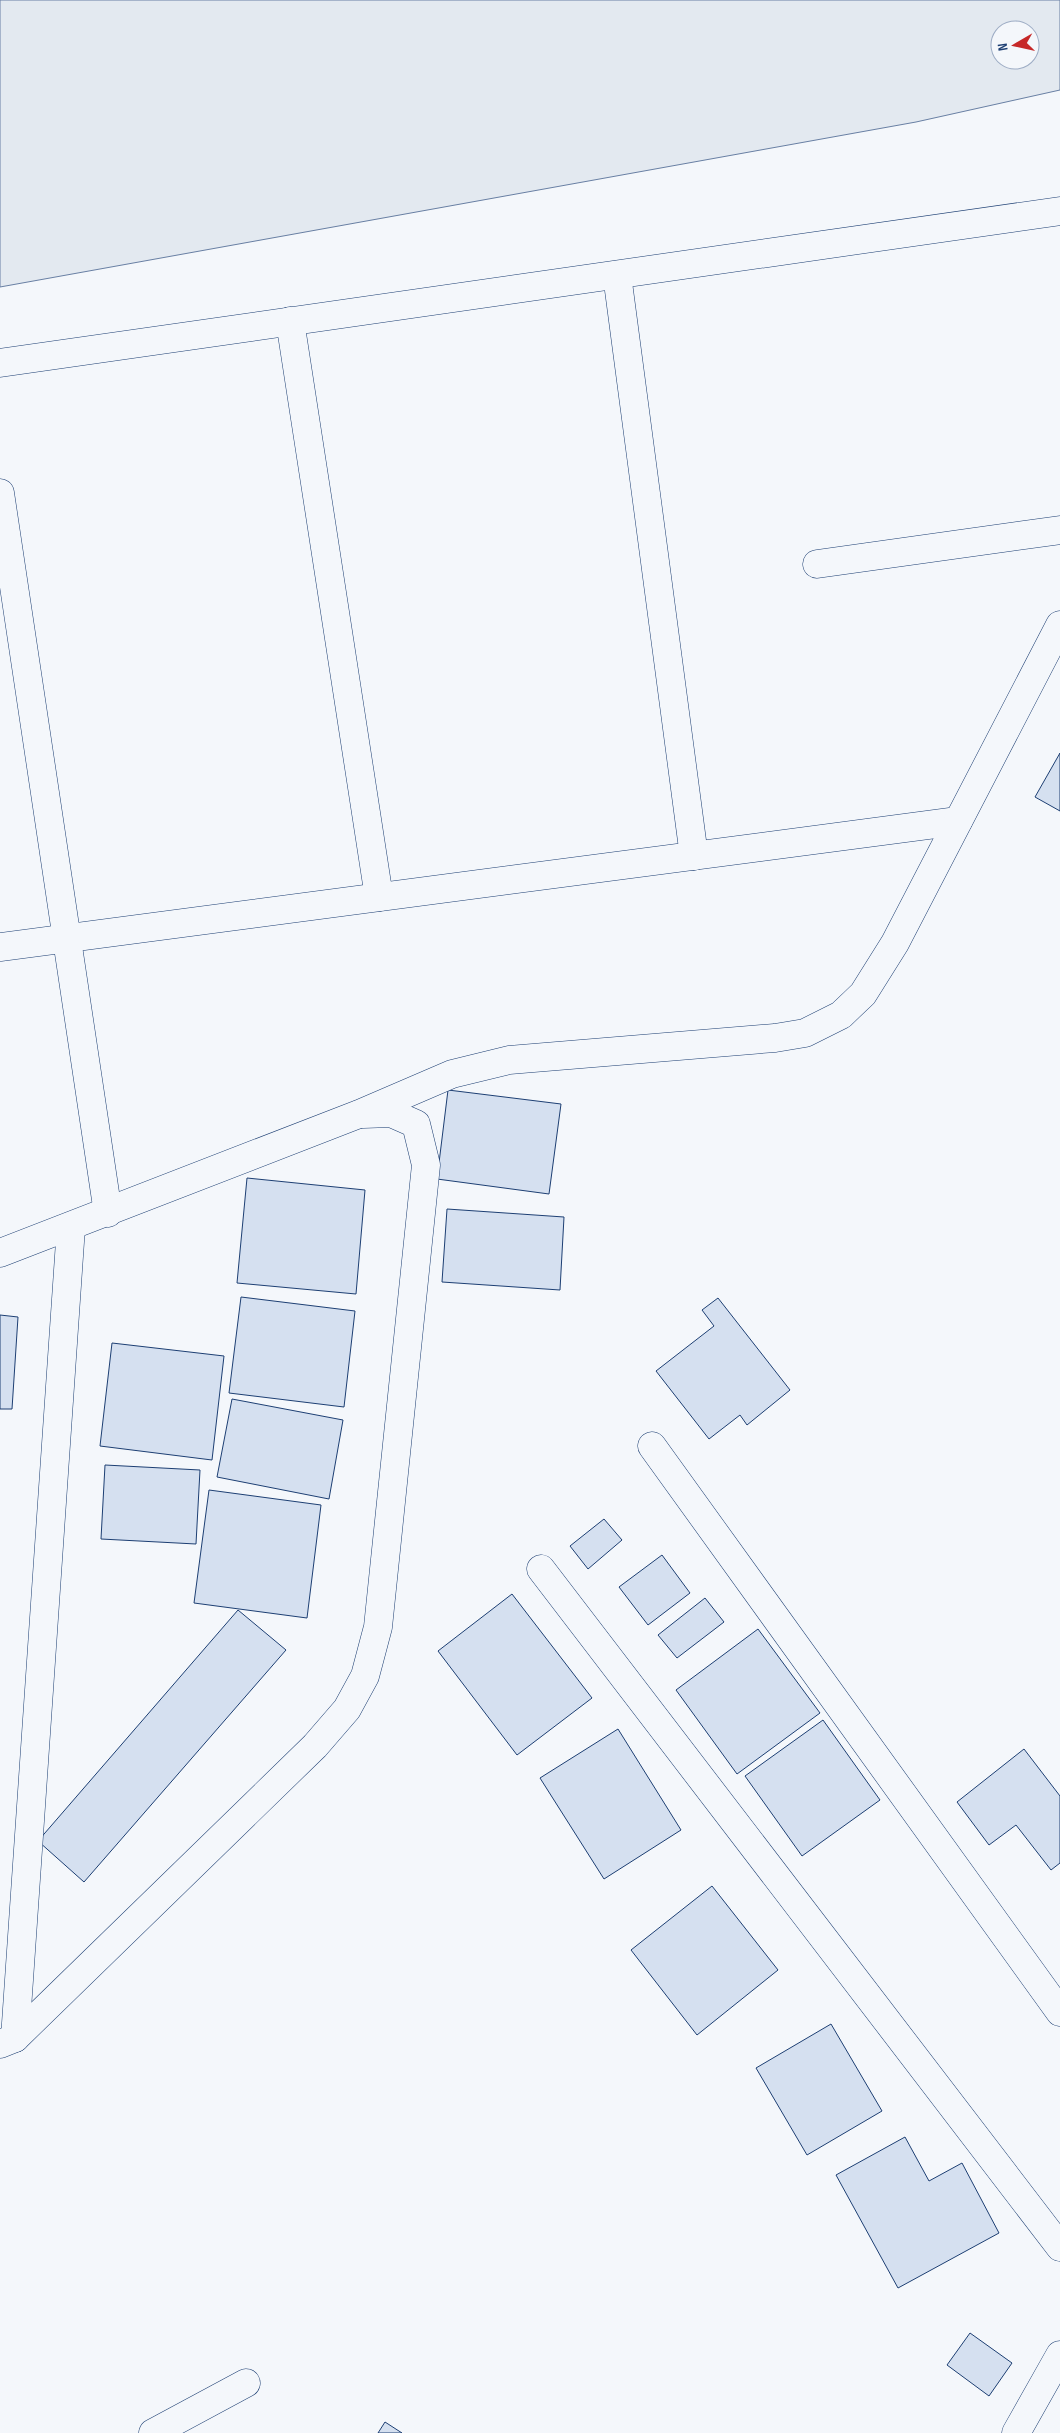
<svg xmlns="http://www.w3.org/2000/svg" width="1060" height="2433" viewBox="0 0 1060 2433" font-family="'Sofia Sans Condensed',sans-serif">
  <rect width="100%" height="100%" fill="#f4f7fb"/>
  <path fill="#e3e9f0" stroke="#687fa3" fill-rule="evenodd" d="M0,0h1060v90l-144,32 -916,165zM1000,30h30v30h-30z"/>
  <g fill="#d5e0f0" stroke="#1d3f73">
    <polygon points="1060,753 1060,811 1035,797"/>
    <polygon points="448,1090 561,1104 549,1194 437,1179"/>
    <polygon points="247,1178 365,1190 356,1294 237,1283"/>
    <polygon points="447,1209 564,1217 560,1290 442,1282"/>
    <polygon points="241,1297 355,1311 344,1407 229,1393"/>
    <polygon points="718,1298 790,1390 747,1425 740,1415 709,1439 656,1371 714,1326 702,1310"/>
    <polygon points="0,1315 18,1317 12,1409 0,1409"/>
    <polygon points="112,1343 224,1356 212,1460 100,1446"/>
    <polygon points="232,1399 343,1420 329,1499 217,1477"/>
    <polygon points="105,1465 200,1470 196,1544 101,1539"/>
    <polygon points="209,1490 321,1505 307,1618 194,1603"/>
    <polygon points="604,1519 622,1540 588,1569 570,1546"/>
    <polygon points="662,1555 690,1593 648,1625 619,1587"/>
    <polygon points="512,1594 592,1698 517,1755 438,1651"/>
    <polygon points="705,1598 724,1622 677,1658 658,1635"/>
    <polygon points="238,1610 286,1650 84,1882 38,1841"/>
    <polygon points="758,1629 820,1713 737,1774 676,1690"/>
    <polygon points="823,1720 880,1800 802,1856 745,1776"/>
    <polygon points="618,1729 681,1830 604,1879 540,1778"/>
    <polygon points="1024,1749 1060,1796 1060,1863 1051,1870 1016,1825 989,1845 957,1802"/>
    <polygon points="712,1886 778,1970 697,2035 631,1950"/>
    <polygon points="831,2024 882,2111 807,2155 756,2068"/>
    <polygon points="905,2137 929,2181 962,2163 999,2233 898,2288 836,2175"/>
    <polygon points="970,2333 1012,2363 989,2396 947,2365"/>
    <polygon points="385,2422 402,2433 378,2433"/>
  </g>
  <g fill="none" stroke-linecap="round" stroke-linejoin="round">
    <g stroke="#1d3f73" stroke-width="29">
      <g id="minor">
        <polyline points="617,275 694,856"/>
        <polyline points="290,321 379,897"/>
        <polyline points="0,363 1060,211"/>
        <polyline points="0,493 108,1213"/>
        <polyline points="817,564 1060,530"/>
        <polyline points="0,947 958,821"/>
        <polyline points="0,1253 359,1114 452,1074 509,1060 775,1038 805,1033 841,1015 863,994 895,943 1060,625"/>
        <polyline points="652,1446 1060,2012"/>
        <polyline points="541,1569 1060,2247"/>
        <polyline points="15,2038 71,1227"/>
        <polyline points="0,2044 15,2038 315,1746 347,1709 365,1676 378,1627 426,1165 416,1124 391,1113 363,1114"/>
        <polyline points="153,2433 246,2383"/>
        <polyline points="1016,2433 1060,2355"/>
      </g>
    </g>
    <use href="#minor" stroke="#f4f7fb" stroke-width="28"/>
  </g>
  <g transform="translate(1015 45) rotate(261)"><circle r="24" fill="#f4f7fb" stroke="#9eadc5"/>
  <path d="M0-4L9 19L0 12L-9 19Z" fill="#c62828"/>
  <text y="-8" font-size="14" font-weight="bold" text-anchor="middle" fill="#1d3f73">N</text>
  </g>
</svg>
